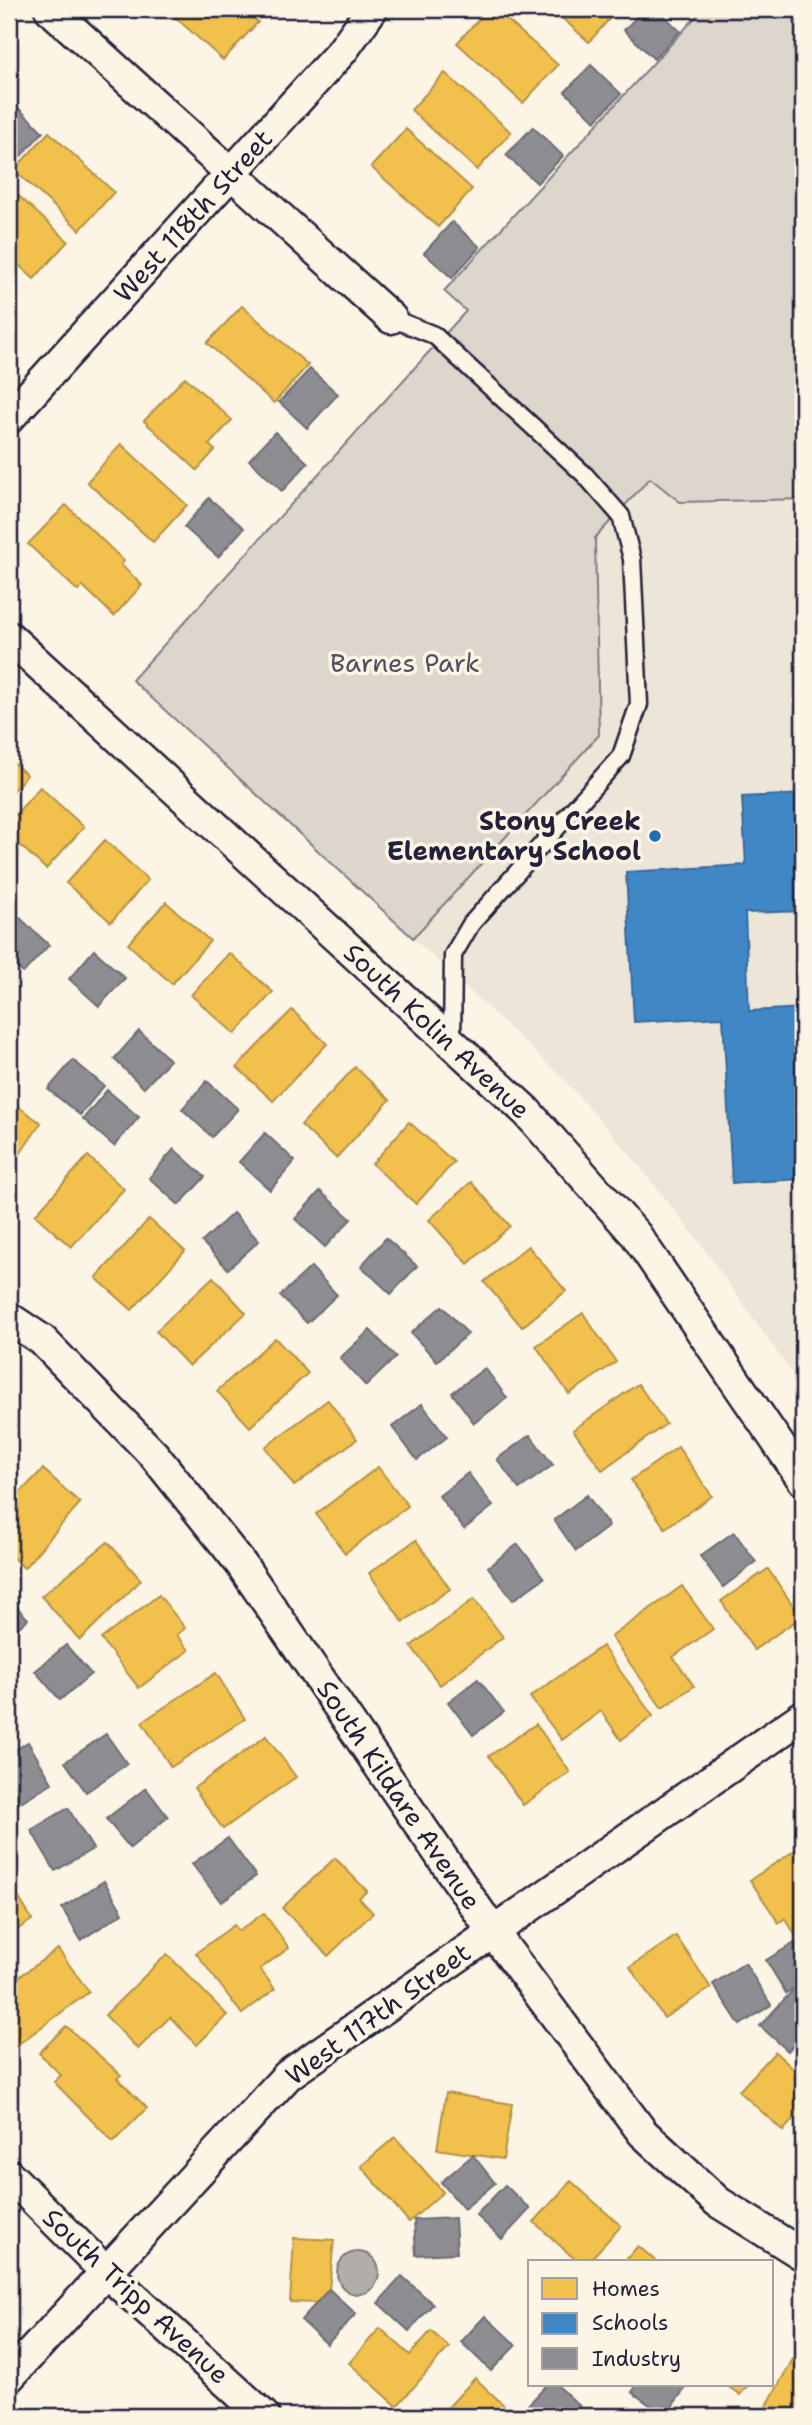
<svg xmlns="http://www.w3.org/2000/svg" width="812" height="2425" viewBox="0 0 812 2425" font-family="'Shantell Sans',sans-serif">
  <rect width="100%" height="100%" fill="#fcf5e5"/>
  <filter id="ink" filterUnits="userSpaceOnUse"><feTurbulence type="fractalNoise" baseFrequency=".0143" numOctaves="2"/><feDisplacementMap in="SourceGraphic" scale="14" xChannelSelector="R" yChannelSelector="G"/><feConvolveMatrix kernelMatrix="1 2 1 2 8 2 1 2 1" color-interpolation-filters="sRGB"/></filter>
  <g filter="url(#ink)">
    <polygon fill="#ece5d8" points="650,477 680,502 803,499 803,1389 700,1243 632,1157 564,1079 413,938 599,735 595,538"/>
    <polygon fill="#dcd6cc" stroke="#7f7c84" stroke-width="2" points="703,9 803,9 803,499 680,502 650,478 595,538 599,735 413,938 132,680 466,311 444,291"/>
    <circle fill="#b2adab" stroke="#78757e" stroke-width="2" cx="358" cy="2273" r="21"/>
    <g fill="#f2c14e" stroke="#b49148" stroke-width="2">
      <polygon points="166,9 242,9 258,22 223,60"/>
      <polygon points="488,9 495,9 558,65 523,103 457,43"/>
      <polygon points="552,9 618,9 589,42"/>
      <polygon points="445,73 511,132 477,170 411,110"/>
      <polygon points="406,129 472,189 438,227 371,167"/>
      <polygon points="49,132 114,192 80,230 14,170"/>
      <polygon points="9,187 68,241 34,279 9,256"/>
      <polygon points="242,306 308,365 274,403 207,343"/>
      <polygon points="185,377 232,420 209,445 215,450 197,470 144,421"/>
      <polygon points="121,444 187,505 153,542 87,482"/>
      <polygon points="66,505 124,561 121,565 142,585 114,616 83,586 78,591 28,544"/>
      <polygon points="9,759 27,775 9,795"/>
      <polygon points="40,787 84,827 46,869 9,835 9,822"/>
      <polygon points="105,840 148,880 111,922 66,883"/>
      <polygon points="166,902 210,941 172,984 128,944"/>
      <polygon points="229,953 273,992 235,1034 191,995"/>
      <polygon points="292,1010 327,1044 273,1101 237,1067"/>
      <polygon points="355,1067 390,1100 336,1158 301,1125"/>
      <polygon points="9,1100 41,1123 9,1170"/>
      <polygon points="409,1122 454,1162 416,1204 372,1164"/>
      <polygon points="88,1156 124,1189 71,1247 35,1215"/>
      <polygon points="471,1182 510,1226 468,1264 429,1220"/>
      <polygon points="149,1219 185,1251 132,1310 96,1278"/>
      <polygon points="528,1246 566,1291 522,1327 484,1282"/>
      <polygon points="213,1277 246,1313 189,1366 156,1331"/>
      <polygon points="583,1313 616,1362 569,1394 536,1346"/>
      <polygon points="275,1338 308,1373 250,1427 217,1391"/>
      <polygon points="638,1384 666,1424 602,1470 573,1430"/>
      <polygon points="328,1400 357,1439 294,1486 265,1447"/>
      <polygon points="678,1447 712,1496 665,1528 631,1480"/>
      <polygon points="378,1467 408,1506 345,1553 316,1514"/>
      <polygon points="43,1469 80,1503 24,1568 9,1554 9,1499 12,1501"/>
      <polygon points="416,1540 450,1589 403,1622 369,1573"/>
      <polygon points="108,1542 141,1580 80,1640 41,1596"/>
      <polygon points="768,1569 801,1617 754,1650 721,1601"/>
      <polygon points="682,1586 713,1629 673,1657 694,1686 662,1708 611,1637"/>
      <polygon points="159,1595 185,1628 177,1635 189,1650 139,1688 101,1639"/>
      <polygon points="474,1599 503,1637 440,1685 411,1646"/>
      <polygon points="602,1646 653,1716 621,1740 601,1711 562,1740 530,1697"/>
      <polygon points="216,1673 245,1719 171,1767 142,1722"/>
      <polygon points="536,1724 570,1772 523,1805 489,1756"/>
      <polygon points="266,1736 296,1777 223,1829 194,1788"/>
      <polygon points="797,1849 803,1858 803,1935 798,1939 785,1918 779,1923 750,1880"/>
      <polygon points="335,1858 367,1891 359,1898 373,1913 328,1956 282,1908"/>
      <polygon points="9,1881 32,1920 9,1935"/>
      <polygon points="264,1913 289,1948 260,1969 275,1989 242,2014 196,1953 234,1925 239,1931"/>
      <polygon points="676,1936 711,1988 664,2018 630,1967"/>
      <polygon points="58,1949 89,1992 13,2048 9,2042 9,1984"/>
      <polygon points="167,1954 227,2015 197,2045 170,2017 138,2049 105,2015"/>
      <polygon points="66,2026 121,2075 117,2078 147,2108 113,2142 54,2082 61,2075 39,2053"/>
      <polygon points="775,2052 803,2078 803,2108 783,2131 739,2091"/>
      <polygon points="446,2093 512,2104 503,2159 437,2149"/>
      <polygon points="395,2137 443,2192 409,2222 361,2166"/>
      <polygon points="571,2181 621,2226 588,2262 578,2262 534,2222"/>
      <polygon points="294,2238 334,2240 329,2289 317,2303 290,2302"/>
      <polygon points="638,2246 657,2262 624,2262"/>
      <polygon points="380,2328 410,2355 431,2331 449,2347 397,2406 349,2363"/>
      <polygon points="793,2359 803,2365 803,2416 761,2416"/>
      <polygon points="475,2378 508,2409 501,2416 440,2416"/>
      <polygon points="726,2385 748,2385 740,2395"/>
    </g>
    <polygon fill="#3f88c5" stroke="#36699c" stroke-width="2" points="803,794 803,911 745,913 749,1011 803,1008 803,1179 732,1183 723,1017 634,1022 626,872 746,865 742,797"/>
    <g fill="#8d8d92" stroke="#6d6d78" stroke-width="2">
      <polygon points="644,9 657,9 680,31 654,59 624,30"/>
      <polygon points="591,65 621,94 595,121 565,92"/>
      <polygon points="13,103 43,132 18,159 9,151 9,108"/>
      <polygon points="533,127 563,156 537,183 506,155"/>
      <polygon points="452,222 480,247 452,278 424,253"/>
      <polygon points="310,369 338,394 307,428 279,402"/>
      <polygon points="275,432 308,463 282,491 249,460"/>
      <polygon points="209,498 244,528 218,557 184,527"/>
      <polygon points="19,917 49,945 23,973 9,960 9,928"/>
      <polygon points="94,950 125,978 99,1006 69,979"/>
      <polygon points="139,1031 170,1060 144,1088 114,1059"/>
      <polygon points="73,1060 104,1086 80,1115 48,1089"/>
      <polygon points="207,1081 238,1109 212,1137 182,1109"/>
      <polygon points="107,1090 139,1117 114,1146 83,1119"/>
      <polygon points="265,1133 295,1161 270,1190 239,1162"/>
      <polygon points="174,1149 205,1177 179,1205 149,1178"/>
      <polygon points="320,1191 351,1219 325,1247 295,1219"/>
      <polygon points="233,1213 259,1241 228,1269 202,1242"/>
      <polygon points="386,1238 417,1266 391,1294 361,1266"/>
      <polygon points="311,1267 337,1295 307,1323 280,1296"/>
      <polygon points="442,1306 468,1334 437,1361 411,1333"/>
      <polygon points="370,1330 396,1357 366,1386 340,1358"/>
      <polygon points="485,1368 507,1398 474,1423 452,1393"/>
      <polygon points="422,1404 447,1437 417,1460 392,1427"/>
      <polygon points="530,1435 553,1465 519,1489 497,1459"/>
      <polygon points="468,1473 493,1506 464,1529 439,1496"/>
      <polygon points="587,1495 609,1526 576,1551 554,1520"/>
      <polygon points="734,1532 756,1562 723,1587 700,1556"/>
      <polygon points="518,1544 544,1578 513,1600 488,1567"/>
      <polygon points="9,1599 28,1619 9,1636"/>
      <polygon points="66,1645 91,1674 60,1700 35,1671"/>
      <polygon points="478,1679 504,1712 473,1735 448,1702"/>
      <polygon points="106,1734 127,1764 86,1792 65,1762"/>
      <polygon points="28,1742 52,1783 14,1806 9,1796 9,1754"/>
      <polygon points="146,1788 168,1817 130,1848 106,1819"/>
      <polygon points="68,1808 93,1849 55,1871 31,1830"/>
      <polygon points="228,1838 256,1876 221,1902 192,1864"/>
      <polygon points="104,1881 123,1913 81,1940 62,1908"/>
      <polygon points="803,1938 803,1982 786,1993 766,1960"/>
      <polygon points="745,1963 771,2005 740,2025 713,1984"/>
      <polygon points="794,1989 803,1998 803,2034 788,2051 760,2026"/>
      <polygon points="473,2155 495,2183 464,2209 441,2182"/>
      <polygon points="505,2185 530,2209 502,2239 476,2215"/>
      <polygon points="455,2218 457,2253 416,2255 414,2220"/>
      <polygon points="402,2276 433,2304 409,2331 378,2303"/>
      <polygon points="329,2289 356,2314 327,2344 301,2320"/>
      <polygon points="485,2316 516,2345 491,2371 461,2342"/>
      <polygon points="547,2385 557,2385 582,2408 574,2416 538,2416 527,2406"/>
      <polygon points="637,2385 683,2385 686,2387 665,2416 632,2392"/>
    </g>
    <g fill="none" stroke-linecap="round" stroke-linejoin="round">
      <g stroke="#22223b" stroke-width="21">
        <polyline id="lane" points="391,318 434,335 585,475 621,516 632,559 639,704 621,756 471,924 453,955 452,1044"/>
      </g>
      <g stroke="#22223b" stroke-width="35">
        <g id="street">
          <polyline points="50,9 391,318"/>
          <polyline points="9,418 342,51 372,9"/>
          <polyline points="9,637 526,1111 636,1235 803,1480"/>
          <polyline points="9,1318 42,1340 154,1455 241,1564 493,1932 643,2133 718,2202 803,2255"/>
          <polyline points="9,2175 106,2272 264,2416"/>
          <polyline points="9,2377 288,2075 803,1716"/>
        </g>
      </g>
      <use href="#lane" stroke="#fcf5e5" stroke-width="16"/>
      <use href="#street" stroke="#fcf5e5" stroke-width="30"/>
    </g>
  </g>
  <circle fill="#1f6fb2" stroke="#fcf5e5" stroke-width="2.5" cx="655" cy="836" r="7"/>
  <g text-anchor="middle" stroke-width="7" stroke-linejoin="round" paint-order="stroke">
    <g font-size="26" fill="#22223b" stroke="#fcf5e5">
      <text transform="translate(193 216) rotate(-48)" y="9">West 118th Street</text>
      <text transform="translate(437 1031) rotate(43)" y="9">South Kolin Avenue</text>
      <text transform="translate(399 1795) rotate(56)" y="9">South Kildare Avenue</text>
      <text transform="translate(378 2014) rotate(-36)" y="9">West 117th Street</text>
      <text transform="translate(136 2296) rotate(43)" y="9">South Tripp Avenue</text>
    </g>
    <g font-size="26" fill="#504f5f" stroke="#fcf5e5">
      <text x="405" y="672">Barnes Park</text>
    </g>
    <g font-size="26" font-weight="bold" fill="#22223b" stroke="#fcf5e5" text-anchor="end">
      <text x="641" y="830">Stony Creek<tspan x="641" dy="30">Elementary School</tspan></text>
    </g>
  </g>
  <rect width="812" height="2425" fill="none" stroke="#fcf5e5" stroke-width="35"/>
  <rect x="18" y="18" width="777" height="2390" fill="none" stroke="#22223b" stroke-width="2.5" filter="url(#ink)"/>
  <rect x="528" y="2260" width="245" height="126" fill="#fcf5e5" stroke="#a5a1a1" stroke-width="2"/>
  <rect x="542" y="2278" width="35" height="21" fill="#f2c14e" stroke="#a5a1a1" stroke-width="2"/>
  <text x="592" y="2296" font-size="21" fill="#22223b">Homes</text>
  <rect x="542" y="2313" width="35" height="21" fill="#3f88c5" stroke="#a5a1a1" stroke-width="2"/>
  <text x="592" y="2330" font-size="21" fill="#22223b">Schools</text>
  <rect x="542" y="2348" width="35" height="21" fill="#8d8d92" stroke="#a5a1a1" stroke-width="2"/>
  <text x="592" y="2366" font-size="21" fill="#22223b">Industry</text>
</svg>
